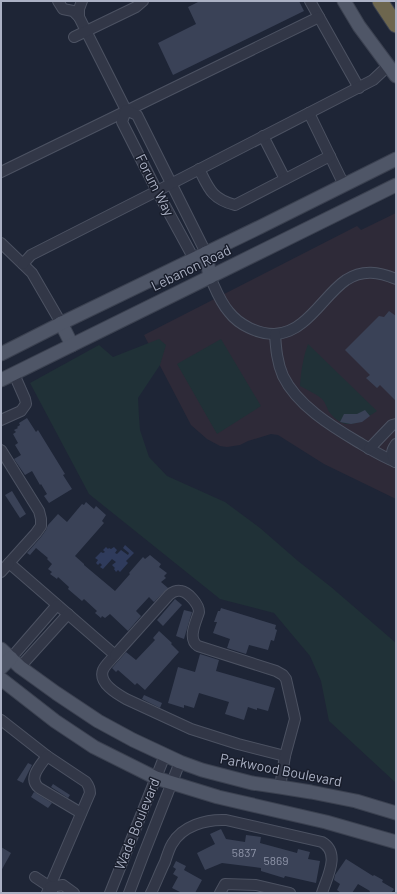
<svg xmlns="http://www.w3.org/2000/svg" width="397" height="894" viewBox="0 0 397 894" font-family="Barlow,sans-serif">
  <rect width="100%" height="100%" fill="#1e2536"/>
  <polygon fill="#2e2a38" points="396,213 396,499 324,464 278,435 271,434 248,441 240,445 227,447 220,446 207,439 191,425 144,335 357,226 361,230"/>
  <g fill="#203137">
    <polygon points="159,339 166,345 160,365 138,398 139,417 140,430 149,457 167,476 225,502 260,528 298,561 331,587 396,643 396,783 329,721 321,681 310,656 274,613 220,599 89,494 30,383 99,345 113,357"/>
    <polygon points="221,339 261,406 217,434 177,364"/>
    <path d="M308,344l69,67c-17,11 -31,22 -47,2 -3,-4 -4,-10 -8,-14 -4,-4 -16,-10 -22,-13 1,-15 3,-28 8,-42z"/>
  </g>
  <polygon fill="#2f3b5c" points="125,545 134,553 126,561 128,563 120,572 118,570 116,572 114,569 115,568 112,565 116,562 112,559 103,569 100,567 102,565 100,563 98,565 96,563 98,560 95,558 101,552 103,553 105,552 103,550 106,547 108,549 109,548 111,549 114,547 117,550 115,553 117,554 121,550 128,555 129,553 123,548"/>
  <g fill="#3a4257">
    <polygon points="200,1 299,1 304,11 173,75 158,43 196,24 188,7"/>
    <polygon points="389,311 396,316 396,401 380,385 377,388 366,378 370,375 345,350 379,316 384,317"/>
    <polygon points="365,410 370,416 362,422 351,424 340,422 344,414 357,414"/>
    <polygon points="27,418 36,432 38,430 65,474 63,475 72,489 49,503 44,496 47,494 41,484 40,485 32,471 25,475 14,459 21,455 15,445 18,443 13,434 16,432 14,430 18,428 17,427 20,425 19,423"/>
    <polygon points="12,491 26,514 20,518 5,495"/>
    <polygon points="86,502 94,509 96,506 106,515 102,521 104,523 75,556 84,564 84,565 115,591 130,574 129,573 143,557 145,559 150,555 161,564 159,567 167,573 164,576 166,578 161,582 168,588 154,602 149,597 136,611 141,616 128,631 110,614 105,618 102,616 101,618 95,613 97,611 84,599 82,601 68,589 69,587 58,577 57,579 50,574 52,572 48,569 52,564 47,559 48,558 36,548 30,555 27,553 41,537 46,530 48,525 58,514 67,522 82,504 84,505"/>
    <polygon points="175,599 182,605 163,626 157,620"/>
    <polygon points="221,608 276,625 275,629 277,630 274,641 271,640 268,650 249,645 246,654 227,648 230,639 213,633 217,622 214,622 218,611 220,611"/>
    <polygon points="184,610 192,612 184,639 176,636"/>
    <polygon points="159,631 172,643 171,644 179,652 145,690 137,683 135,685 118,670 116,672 112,668 126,652 136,660 155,640 153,638"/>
    <polygon points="200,654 219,660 216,671 275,688 268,711 257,708 257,710 248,707 244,720 225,714 229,702 199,693 194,708 184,705 184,708 168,703 178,667 195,672"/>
    <polygon points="144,695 162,703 160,708 142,699"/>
    <polygon points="28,763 32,765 23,783 17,780"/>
    <polygon points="53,784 70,795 68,798 51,787"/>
    <polygon points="34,792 52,803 48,808 31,797"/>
    <polygon points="221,829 226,839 245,842 246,835 261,837 260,843 297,853 298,849 310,852 308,859 320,861 316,883 285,876 284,878 261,871 261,868 222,863 205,870 197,853 215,844 210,834"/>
    <polygon points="1,847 11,853 1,871"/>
    <polygon points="346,859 373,876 374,875 383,880 382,882 394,889 391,893 369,893 370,891 358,884 352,893 341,893 337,890 340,884 334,880 335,875"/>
    <polygon points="176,861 186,866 184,870 202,880 195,893 182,893 172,888 178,877 173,874 176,869 173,867"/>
  </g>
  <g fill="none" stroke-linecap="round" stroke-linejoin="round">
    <g stroke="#4c5262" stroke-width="12">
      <g id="minor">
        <polyline points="58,1 63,9 73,11 79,17"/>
        <polyline points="82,1 79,9 79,17 126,110"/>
        <polyline points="310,1 359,88"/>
        <polyline points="74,37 136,7 143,1"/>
        <polyline points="309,113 344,185"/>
        <polyline points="263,136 285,179"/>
        <path d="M199,169c10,20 13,30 36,36l95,-49"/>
        <polyline points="1,172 319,17"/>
        <polyline points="1,243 32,273 61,323"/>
        <polyline points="194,259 157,191 122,122 126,110 137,115 206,253"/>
        <polyline points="23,264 31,255 157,191 373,80 388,66"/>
        <path d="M210,277c5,11 10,25 19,35 10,13 29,22 45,22 10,0 21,-5 28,-11 16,-12 28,-32 44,-43 17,-11 33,-8 50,-1"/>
        <path d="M275,334c1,15 2,28 8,42 14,29 48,50 75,66 12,7 25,15 38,20"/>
        <polyline points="1,420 21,411 26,404 25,399 14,374"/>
        <polyline points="369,449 392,425 396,424"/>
        <path d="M1,450l38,61 2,8v7l-5,7 -27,30 106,92c-4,5 -10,10 -12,15 -5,13 14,24 23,29l65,30 47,15 47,12"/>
        <path d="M395,462c-4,-9 -4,-11 1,-18"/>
        <polyline points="1,572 9,563"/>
        <path d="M115,655l54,-60c3,-3 8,-5 12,-4 7,1 18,13 18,21 -3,10 -12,27 -1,34l78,25 7,4 3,4 8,35 1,5 -10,37 -5,31"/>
        <polyline points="11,658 57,605"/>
        <polyline points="20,667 68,614"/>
        <path d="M1,720l46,36 39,26c3,4 4,6 4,11l-43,100"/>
        <path d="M47,756c-6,9 -20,22 -8,32l42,25"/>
        <polyline points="35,877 50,887 52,891"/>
        <polyline points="50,887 63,885 74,893"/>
        <polyline points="110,893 165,755"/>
        <polyline points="129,893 143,856 180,762"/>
        <path d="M151,893c5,-10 9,-21 14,-31 2,-6 4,-13 7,-18 10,-18 34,-25 54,-24l96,22c19,11 5,35 0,51"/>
        <polyline points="220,893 225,884 256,885 290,893"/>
      </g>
    </g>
    <g stroke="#3b4150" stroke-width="15">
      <g id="major">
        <polyline points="344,1 359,26 396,76"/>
        <polyline points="206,253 210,277"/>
        <polyline points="61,323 72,345"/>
        <polyline points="1,354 66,321 260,227 396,159"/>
        <polyline points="1,380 396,185"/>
        <polyline points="1,649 20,667 56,693 98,721 133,740 180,762 202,770 252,783 280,787 311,792 356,801 396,813"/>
        <polyline points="1,668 11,658"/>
        <polyline points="1,679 55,721 94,747 156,778 218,797 326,822 396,842"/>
      </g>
    </g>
    <g stroke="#393f4e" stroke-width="17">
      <polyline id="highway" points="380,1 396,25"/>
    </g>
    <use href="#minor" stroke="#323747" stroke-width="10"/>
    <use href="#major" stroke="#4f5667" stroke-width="13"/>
    <use href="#highway" stroke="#6d664e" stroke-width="15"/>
  </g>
  <g text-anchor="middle" stroke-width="3" stroke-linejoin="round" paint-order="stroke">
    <g font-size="12" fill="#8f95a9">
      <text x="244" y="857">5837</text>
      <text x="276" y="865">5869</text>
    </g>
    <g font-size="14" fill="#abb1c4" stroke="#181d2b">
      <text transform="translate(155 185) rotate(63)" y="5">Forum Way</text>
      <text transform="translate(191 268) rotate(-26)" y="5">Lebanon Road</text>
      <text transform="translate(281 770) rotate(11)" y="5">Parkwood Boulevard</text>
      <text transform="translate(137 824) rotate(-68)" y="5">Wade Boulevard</text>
    </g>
  </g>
  <rect width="397" height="894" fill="none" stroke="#abb1c4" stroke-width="4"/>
</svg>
